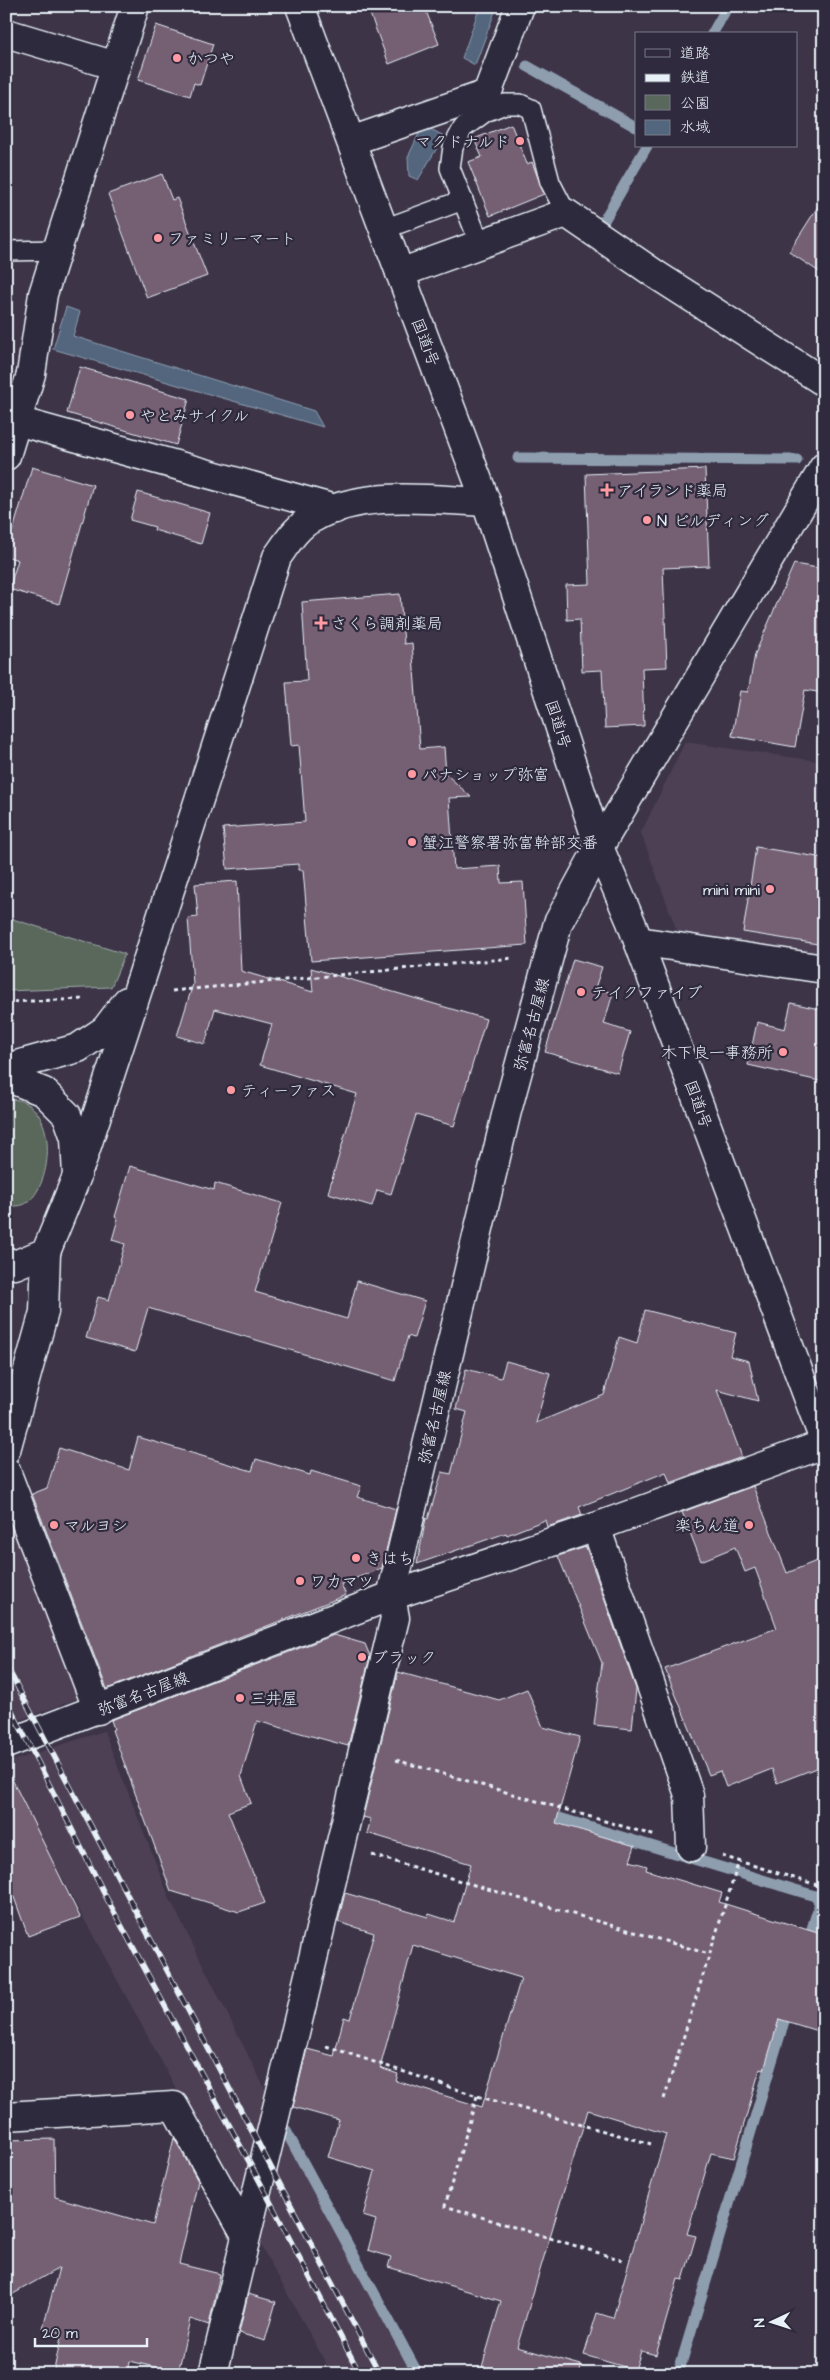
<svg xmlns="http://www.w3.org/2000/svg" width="830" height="2380" viewBox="0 0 830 2380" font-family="'Architects Daughter','Klee One',sans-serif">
  <rect width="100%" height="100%" fill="#3d3448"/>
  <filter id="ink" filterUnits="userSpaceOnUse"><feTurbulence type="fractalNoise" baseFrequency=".02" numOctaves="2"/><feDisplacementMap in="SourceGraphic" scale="10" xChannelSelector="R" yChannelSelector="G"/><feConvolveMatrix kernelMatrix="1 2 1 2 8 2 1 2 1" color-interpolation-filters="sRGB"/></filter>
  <g filter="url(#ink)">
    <g fill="#4e4155">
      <polygon points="685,742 824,762 824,955 677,931 641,833"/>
      <polygon points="6,1513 79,1698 6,1725"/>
      <polygon points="104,1731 169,1897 270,2099 242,2210 6,1775 6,1763"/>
      <polygon points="281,2127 415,2374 332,2374 256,2237"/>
    </g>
    <g fill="#5a675c" stroke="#a1acaa">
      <polygon points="6,917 125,954 111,987 6,991"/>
      <path d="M6,1099c53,-3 49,82 22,103 -6,5 -14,4 -22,4z"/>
    </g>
    <g fill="#52667e" stroke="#8e9eaf">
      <polygon points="480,6 497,6 475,65 462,58"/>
      <polygon points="423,125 444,136 418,180 409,176 408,157"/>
      <polygon points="66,307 80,312 73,336 314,411 323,427 53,349"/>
    </g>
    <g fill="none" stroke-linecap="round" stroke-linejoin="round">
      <g stroke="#8e9eaf" stroke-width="11">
        <polyline points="712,34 728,6"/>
        <polyline points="527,66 636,127"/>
        <polyline points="603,222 647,146"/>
        <polyline points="518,458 797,460"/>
        <polyline points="543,1813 815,1896 820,1903 807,1945"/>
        <polyline points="285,2129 418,2374"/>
        <polyline points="678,2374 788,2008"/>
      </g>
    </g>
    <g fill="#755e73" stroke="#e8f1f8" fill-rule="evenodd">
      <polygon points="367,6 424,6 439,44 389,64"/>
      <polygon points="156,25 213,44 200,85 194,83 190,96 138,80"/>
      <polygon points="511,124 527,164 532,162 544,194 490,216 468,162 482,157 474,139"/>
      <polygon points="162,174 172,200 177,198 207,276 147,298 108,194"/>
      <polygon points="824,197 824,275 789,252"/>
      <polygon points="80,367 189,399 176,445 67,413"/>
      <polygon points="32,467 93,485 59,604 9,589 18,560 6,556 6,553"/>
      <polygon points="705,469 709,566 663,568 667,667 642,668 644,726 605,728 602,670 582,671 580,619 567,620 566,585 590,584 586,474"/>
      <polygon points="138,492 210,513 201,544 154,530 155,527 130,520"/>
      <polygon points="794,564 824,569 824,693 805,690 795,747 732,736 740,691 748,692 755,654"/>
      <polygon points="400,594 404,644 412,643 420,749 444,747 446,774 471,797 449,798 454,869 500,866 501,883 523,882 527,945 311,961 303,870 299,870 299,864 227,869 223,828 305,822 299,745 291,746 286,682 307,681 302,602"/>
      <polygon points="756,847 824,858 824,945 743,932"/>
      <polygon points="237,881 241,971 313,992 311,968 486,1019 454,1126 416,1115 391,1194 377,1190 372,1206 328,1193 357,1094 260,1065 272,1024 215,1009 205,1044 177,1036 193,984 188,918 198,917 195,884"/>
      <polygon points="573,959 602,967 595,988 613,993 604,1024 630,1032 618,1073 545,1052"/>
      <polygon points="791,1003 824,1010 824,1082 748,1065 757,1022 785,1029"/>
      <polygon points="130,1166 214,1190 215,1183 282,1203 255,1292 347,1319 357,1281 425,1301 414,1338 408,1336 395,1381 148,1308 135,1352 86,1338 98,1297 109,1300 125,1244 112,1240 118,1219 115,1217"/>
      <polygon points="645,1310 736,1333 730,1356 749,1361 758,1401 717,1390 742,1457 670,1483 666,1472 579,1507 582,1515 547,1527 545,1520 507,1535 506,1533 417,1564 426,1518 428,1519 442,1472 451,1474 467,1412 456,1409 466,1369 501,1378 506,1361 550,1373 536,1423 604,1395 619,1337 637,1343"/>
      <polygon points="138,1437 252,1471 256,1459 310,1475 311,1471 361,1486 357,1497 396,1509 382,1568 341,1584 346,1595 107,1689 32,1494 47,1488 59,1448 129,1470"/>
      <polygon points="753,1486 787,1573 824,1558 824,1765 777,1783 772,1769 726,1787 720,1771 709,1775 665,1669 777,1628 755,1568 745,1572 735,1547 701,1561 682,1512"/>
      <polygon points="586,1547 636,1689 632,1729 594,1725 602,1663 558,1556"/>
      <polygon points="334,1635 365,1644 370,1656 348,1746 257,1721 241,1776 251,1803 228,1812 265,1903 239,1912 171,1891 112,1730 114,1729 111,1720"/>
      <path d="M398,1672l101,28 28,-11 16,38 37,10 -24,86 79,23 -5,15 17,5 -1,4 76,23 -3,9 105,33v98l-45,-14 -15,51 -4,-1 -26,89 -23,-5 -24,81 9,2 -13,44 -5,-1 -22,76 -15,-4 -6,19 -51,-15 13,-42 16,5 53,-184 -78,-24 -71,237 64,18 -1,9h-100l21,-73 -113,-34 3,-10 -23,-7 8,-30 -13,-4 12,-45 -47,-14 11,-37 -46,-13 14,-58 27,7 10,-39 6,2 24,-86 -36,-11 7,-29 83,24 1,-3 25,8 17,-58 -104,-31 4,-14 -8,-2zM413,1945l108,33 -39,129 -86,-26 2,-7 -18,-6z"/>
      <polygon points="6,1767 80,1917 28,1936 6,1875"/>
      <polygon points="174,2138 198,2181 179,2264 220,2274 209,2325 190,2319 178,2373 130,2361 127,2374 53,2374 62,2333 43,2328 59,2268 6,2298 6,2140 54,2139 55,2197 153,2225"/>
      <polygon points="248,2294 276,2302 265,2341 239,2333"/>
    </g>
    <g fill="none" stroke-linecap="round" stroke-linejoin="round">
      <g stroke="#e8f1f8" stroke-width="22">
        <g id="service">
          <polyline points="384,229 463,200"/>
          <polyline points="480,244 450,168 453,147 463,128 485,112 505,104 520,104 531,109 550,182 566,213"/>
          <polyline points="6,251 58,250"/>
          <polyline points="6,396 23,401"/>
        </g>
      </g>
      <g stroke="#e8f1f8" stroke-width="31">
        <g id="minor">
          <polyline points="6,33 116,66"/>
          <polyline points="351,141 487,94 520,6"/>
          <polyline points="400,273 566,213 658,276 824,382"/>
          <polyline points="17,421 335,509"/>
          <polyline points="6,456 31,374 43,294 135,6"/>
          <polyline points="638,941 824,969"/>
          <polyline points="6,1068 78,1048 105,1030 127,1001"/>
          <polyline points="6,1077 44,1092 67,1115 75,1138 77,1176 46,1252 15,1265 6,1261"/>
          <polyline points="81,1164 140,983"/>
          <polyline points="6,1450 44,1312 46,1252"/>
          <polyline points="6,1471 98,1710"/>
          <polyline points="596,1527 689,1795 691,1847"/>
          <polyline points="6,2116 174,2106 246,2235"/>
          <polyline points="213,2374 395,1618 391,1596 596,1527 824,1444"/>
        </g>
      </g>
      <g stroke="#e8f1f8" stroke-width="31">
        <g id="tertiary">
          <polyline points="599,847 824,467"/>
          <path d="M140,983l137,-426c10,-14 20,-31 36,-39 51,-29 117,-18 173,-16"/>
        </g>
      </g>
      <g stroke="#e8f1f8" stroke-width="31">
        <polyline id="primary" points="6,1744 391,1596 507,1111 558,923 599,847"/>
      </g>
      <g stroke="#e8f1f8" stroke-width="31">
        <polyline id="trunk" points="300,6 486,502 599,847 631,922 824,1440"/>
      </g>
      <g stroke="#e8f1f8" stroke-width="3" stroke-dasharray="4 4" stroke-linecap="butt">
        <polyline points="172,991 514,958"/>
        <polyline points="6,1002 86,999"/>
        <polyline points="396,1760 656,1836"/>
        <polyline points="372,1855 709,1954"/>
        <polyline points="722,1856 824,1887"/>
        <polyline points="326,2046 477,2096 651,2144"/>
        <polyline points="477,2096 445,2206 622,2260"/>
        <polyline points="664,2099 739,1861"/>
      </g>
      <use href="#service" stroke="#2f2a3d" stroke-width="19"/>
      <use href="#minor" stroke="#2f2a3d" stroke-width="28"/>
      <use href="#tertiary" stroke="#2f2a3d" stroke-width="28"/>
      <use href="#primary" stroke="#2f2a3d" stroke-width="28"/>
      <use href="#trunk" stroke="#2f2a3d" stroke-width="28"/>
      <g stroke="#e8f1f8" stroke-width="5.5">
        <g id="rail">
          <polyline points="6,1665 380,2374"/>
          <polyline points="6,1699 106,1897 260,2182 360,2374"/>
        </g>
      </g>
      <use href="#rail" stroke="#2f2a3d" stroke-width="4" stroke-dasharray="11" stroke-linecap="butt"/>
    </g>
  </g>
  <g fill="#ff9aa2" stroke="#2f2a3d" stroke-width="2">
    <circle cx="177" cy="58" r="5"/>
    <circle cx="520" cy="141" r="5"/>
    <circle cx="158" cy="238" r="5"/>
    <circle cx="130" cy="415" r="5"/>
    <path d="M604.5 482.5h5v5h5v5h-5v5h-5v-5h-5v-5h5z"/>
    <circle cx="647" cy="520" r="5"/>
    <path d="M318.5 615.5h5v5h5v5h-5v5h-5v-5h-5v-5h5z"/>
    <circle cx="412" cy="774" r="5"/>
    <circle cx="412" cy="842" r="5"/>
    <circle cx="770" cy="889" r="5"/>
    <circle cx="581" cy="992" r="5"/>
    <circle cx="783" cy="1052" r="5"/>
    <circle cx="231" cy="1090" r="5"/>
    <circle cx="54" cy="1525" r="5"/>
    <circle cx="749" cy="1525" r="5"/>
    <circle cx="356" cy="1558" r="5"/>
    <circle cx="300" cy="1581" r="5"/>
    <circle cx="362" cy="1657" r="5"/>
    <circle cx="240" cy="1698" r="5"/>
  </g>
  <g text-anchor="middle" stroke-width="4.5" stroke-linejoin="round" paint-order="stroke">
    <g font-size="16" fill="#e8f1f8" stroke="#2f2a3d" text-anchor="start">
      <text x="187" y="64">かつや</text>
      <text x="510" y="147" text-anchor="end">マクドナルド</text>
      <text x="168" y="244">ファミリーマート</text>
      <text x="140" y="421">やとみサイクル</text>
      <text x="617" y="496">アイランド薬局</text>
      <text x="657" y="526">N ビルディング</text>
      <text x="331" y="629">さくら調剤薬局</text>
      <text x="422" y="780">パナショップ弥富</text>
      <text x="422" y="848">蟹江警察署弥富幹部交番</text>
      <text x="760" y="895" text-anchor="end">mini mini</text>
      <text x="591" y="998">テイクファイブ</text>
      <text x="773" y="1058" text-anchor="end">木下良一事務所</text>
      <text x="241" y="1096">ティーファス</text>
      <text x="64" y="1531">マルヨシ</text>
      <text x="739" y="1531" text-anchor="end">楽ちん道</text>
      <text x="366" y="1564">きはち</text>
      <text x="310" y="1587">ワカマツ</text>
      <text x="372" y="1663">ブラック</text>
      <text x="250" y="1704">三井屋</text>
    </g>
    <g font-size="16" fill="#e8f1f8" stroke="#2f2a3d">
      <text transform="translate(426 342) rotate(69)" y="6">国道1号</text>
      <text transform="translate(559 724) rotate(72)" y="6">国道1号</text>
      <text transform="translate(531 1024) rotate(-75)" y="6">弥富名古屋線</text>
      <text transform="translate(699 1104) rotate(70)" y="6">国道1号</text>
      <text transform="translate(434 1417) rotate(-77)" y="6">弥富名古屋線</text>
      <text transform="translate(143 1693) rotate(-21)" y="6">弥富名古屋線</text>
    </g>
  </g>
  <rect width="830" height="2380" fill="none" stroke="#2f2a3d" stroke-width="25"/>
  <rect x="12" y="12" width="805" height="2355" fill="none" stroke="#e8f1f8" stroke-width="2" filter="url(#ink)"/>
  <rect x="635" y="32" width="162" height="115" fill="#2f2a3d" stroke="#797a88"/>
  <rect x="645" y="49" width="25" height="8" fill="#2f2a3d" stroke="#797a88"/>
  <text x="680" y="58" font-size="15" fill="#e8f1f8">道路</text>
  <rect x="645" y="74" width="25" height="8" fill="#e8f1f8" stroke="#797a88"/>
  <text x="680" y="82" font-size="15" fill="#e8f1f8">鉄道</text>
  <rect x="645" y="95" width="25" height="15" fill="#5a675c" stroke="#797a88"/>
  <text x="680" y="108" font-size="15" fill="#e8f1f8">公園</text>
  <rect x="645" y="120" width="25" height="15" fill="#52667e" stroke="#797a88"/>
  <text x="680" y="132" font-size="15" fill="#e8f1f8">水域</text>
  <g transform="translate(772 2322) rotate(266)" stroke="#2f2a3d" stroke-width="4" paint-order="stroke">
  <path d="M0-4L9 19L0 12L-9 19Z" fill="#e8f1f8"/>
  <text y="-8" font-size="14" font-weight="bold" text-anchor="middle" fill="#e8f1f8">N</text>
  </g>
  <path d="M35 2338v8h112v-8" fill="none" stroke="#e8f1f8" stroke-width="2.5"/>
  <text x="42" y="2338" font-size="15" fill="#e8f1f8" stroke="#2f2a3d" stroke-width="4" paint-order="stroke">20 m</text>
</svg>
